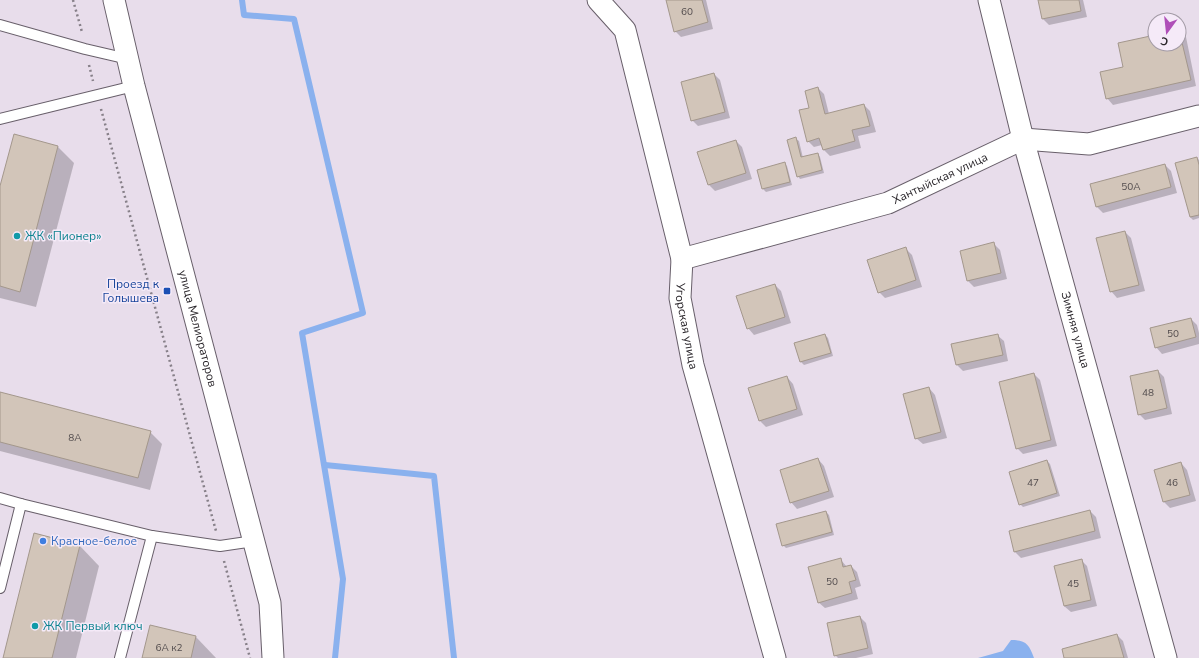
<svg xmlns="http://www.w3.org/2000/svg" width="1199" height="658" viewBox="0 0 1199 658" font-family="'Nunito Sans',sans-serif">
  <rect width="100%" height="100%" fill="#e8ddeb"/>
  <path fill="#8ab1ee" d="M1011,640c15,0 18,4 23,18h-56l25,-7z"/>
  <g fill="#0003">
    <polygon points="667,0 706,0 713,29 681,37 675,31"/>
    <polygon points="1039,0 1083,0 1087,17 1049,25 1043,19"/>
    <polygon points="1179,31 1186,37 1196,86 1113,105 1107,98 1155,37 1155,44 1179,44"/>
    <polygon points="714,74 720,80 730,118 698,126 692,120"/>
    <polygon points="818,88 824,94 829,114 864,105 870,111 876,132 858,136 861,148 830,156 823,149 822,145 814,147 808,141 810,108"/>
    <polygon points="796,139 799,141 803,158 818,154 820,157 824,173 800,179 798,176"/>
    <polygon points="736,141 742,147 752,179 715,191 709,185"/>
    <polygon points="58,147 74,163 36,307 0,298 0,190"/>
    <polygon points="1197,158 1199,160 1199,218 1193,220 1190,217"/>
    <polygon points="785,164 787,166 792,185 766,192 763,189 759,170"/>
    <polygon points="1165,165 1171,171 1177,193 1103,213 1097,207"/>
    <polygon points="1125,232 1131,238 1145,291 1117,298 1111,291"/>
    <polygon points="993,243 1000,250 1007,279 974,287 968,281 961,252"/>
    <polygon points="906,249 912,255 922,287 885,298 879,292"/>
    <polygon points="775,285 781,291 791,323 754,335 748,328"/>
    <polygon points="1191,319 1197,325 1199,333 1199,344 1162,354 1156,347"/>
    <polygon points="825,335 828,338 833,356 804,365 801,362 795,343"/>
    <polygon points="997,335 1004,341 1008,361 963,371 957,365 953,345"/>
    <polygon points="1158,371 1164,377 1172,414 1145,420 1139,414"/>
    <polygon points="1034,374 1040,380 1057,446 1023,454 1017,448"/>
    <polygon points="787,377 793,384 803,415 766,427 760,421"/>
    <polygon points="929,388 935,395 947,438 923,444 916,438"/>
    <polygon points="0,393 150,432 162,444 150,490 0,451"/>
    <polygon points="818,459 824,466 834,497 797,509 791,502"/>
    <polygon points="1047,461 1050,464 1060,496 1023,507 1020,504"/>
    <polygon points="1181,463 1187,470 1196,501 1170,508 1164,502"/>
    <polygon points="1090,511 1096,517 1101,538 1021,558 1015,552 1010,532"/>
    <polygon points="826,512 829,515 834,535 786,548 783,545"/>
    <polygon points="80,546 99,566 76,658 4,658"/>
    <polygon points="840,559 847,567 851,566 857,572 861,586 855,588 858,599 825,608 818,602"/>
    <polygon points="1081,560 1087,566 1097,606 1071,612 1064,606"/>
    <polygon points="860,617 866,623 873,654 856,658 838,658 835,655"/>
    <polygon points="151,626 196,637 216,658 143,658"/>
    <polygon points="1117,635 1123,641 1128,658 1065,658"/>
  </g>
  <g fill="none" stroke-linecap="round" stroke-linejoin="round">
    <g stroke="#8ab1ee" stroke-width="6">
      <polyline points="242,0 244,15 294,19 363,313 302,333 343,579 335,658"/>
      <polyline points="325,465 434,476 454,658"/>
    </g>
  </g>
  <g fill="#d2c5b9" stroke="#a3978c">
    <polygon points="666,0 702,0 708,22 674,32"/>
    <polygon points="1038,0 1079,0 1081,11 1042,19"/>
    <polygon points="1179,30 1191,80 1106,99 1100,72 1123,67 1118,43 1155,35 1155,44 1179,44"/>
    <polygon points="714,73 725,112 691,121 681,82"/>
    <polygon points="818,87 825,114 864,104 870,126 852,130 855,141 823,150 819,138 807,142 799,110 809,108 805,91"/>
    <polygon points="14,134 58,146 20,292 0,286 0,186"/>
    <polygon points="796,137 801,157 818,153 822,170 797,177 787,140"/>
    <polygon points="736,140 746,173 708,185 697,152"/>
    <polygon points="1197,157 1199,165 1199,215 1190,217 1175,163"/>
    <polygon points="785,162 790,182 762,189 757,170"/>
    <polygon points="1165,164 1171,187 1096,207 1090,184"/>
    <polygon points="1125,231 1139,285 1110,292 1096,238"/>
    <polygon points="994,242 1001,273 967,281 960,251"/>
    <polygon points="906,247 916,280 878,293 867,260"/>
    <polygon points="775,284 785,317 747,329 736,296"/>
    <polygon points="1191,318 1196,337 1155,348 1150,328"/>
    <polygon points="825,334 831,353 800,362 794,343"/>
    <polygon points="998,334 1003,355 956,365 951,344"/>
    <polygon points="1158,370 1167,408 1138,415 1130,376"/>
    <polygon points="1034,373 1051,440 1016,449 999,382"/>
    <polygon points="787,376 797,409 759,421 748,388"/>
    <polygon points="929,387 941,432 915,439 903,394"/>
    <polygon points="0,392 151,431 138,478 0,442"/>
    <polygon points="818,458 829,491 790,503 780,470"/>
    <polygon points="1047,460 1057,493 1019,505 1009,472"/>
    <polygon points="1181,462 1190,495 1163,502 1154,470"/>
    <polygon points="1090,510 1095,531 1014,552 1009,531"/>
    <polygon points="826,511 832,532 782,546 776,524"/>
    <polygon points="34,533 80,545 52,658 3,658"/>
    <polygon points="841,558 843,567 851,565 856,580 849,582 852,593 818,603 808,567"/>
    <polygon points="1082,559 1091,600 1064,606 1054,566"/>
    <polygon points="860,616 868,648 834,656 827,623"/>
    <polygon points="150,625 196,636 191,658 142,658"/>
    <polygon points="1117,634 1124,658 1064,658 1062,649"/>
  </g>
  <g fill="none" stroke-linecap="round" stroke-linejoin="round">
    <g stroke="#685f6a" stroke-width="12">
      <g id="service">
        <polyline points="0,25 85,49 128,59"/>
        <polyline points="0,119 134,86"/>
        <polyline points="0,498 21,504"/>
        <polyline points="0,588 21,504 152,536 220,546 254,541"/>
        <polyline points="120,658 152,536"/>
      </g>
    </g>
    <g stroke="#685f6a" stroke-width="23">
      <g id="minor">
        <path id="s1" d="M114,0l20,86 136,517 3,55"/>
        <path id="s2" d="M598,0l27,30 57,229 -2,39 13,67 82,293"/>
        <path id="s3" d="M989,0l34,139 143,519"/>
        <path id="s4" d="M682,259l206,-56 135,-64 66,5 110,-28"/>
      </g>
    </g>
    <g stroke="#878089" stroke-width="2.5" stroke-dasharray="2 3" stroke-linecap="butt">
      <polyline points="73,0 82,32"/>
      <polyline points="89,65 93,81"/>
      <polyline points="101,109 216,531"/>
      <polyline points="224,561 250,658"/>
    </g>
    <use href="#service" stroke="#fff" stroke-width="10"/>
    <use href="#minor" stroke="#fff" stroke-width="21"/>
  </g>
  <g fill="#0f9aa8" stroke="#f5eaf8" stroke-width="1.5">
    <circle cx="17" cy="236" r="4"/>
    <circle cx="35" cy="626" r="4"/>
  </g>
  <rect fill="#1a4fb4" stroke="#f5eaf8" stroke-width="1.5" x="163" y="287" width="8" height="8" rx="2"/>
  <circle fill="#3f7fe0" stroke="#f5eaf8" stroke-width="1.5" cx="43" cy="541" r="4"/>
  <g text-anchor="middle" stroke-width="3" stroke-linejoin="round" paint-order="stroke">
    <g font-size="10" fill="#534d4e">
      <text x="687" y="15">60</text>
      <text x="1131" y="190">50А</text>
      <text x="1173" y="337">50</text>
      <text x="1148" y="396">48</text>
      <text x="75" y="441">8А</text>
      <text x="1033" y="486">47</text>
      <text x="1172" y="486">46</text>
      <text x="832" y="585">50</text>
      <text x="1073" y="587">45</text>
      <text x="169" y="651">6А к2</text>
    </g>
    <g font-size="12" fill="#29252a" stroke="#f5eaf8">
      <text dy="4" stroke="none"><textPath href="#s4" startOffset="271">Хантыйская улица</textPath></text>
      <text dy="4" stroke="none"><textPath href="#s2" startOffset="344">Угорская улица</textPath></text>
      <text dy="4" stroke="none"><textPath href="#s1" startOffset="339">улица Мелиораторов</textPath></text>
      <text dy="4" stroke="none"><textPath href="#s3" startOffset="341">Зимняя улица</textPath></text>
    </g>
    <g font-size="12" fill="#0d838f" stroke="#f5eaf8" text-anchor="start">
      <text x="25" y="240">ЖК «Пионер»</text>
      <text x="43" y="630">ЖК Первый ключ</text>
    </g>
    <g font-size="12" fill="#164399" stroke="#f5eaf8" text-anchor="end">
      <text x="159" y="288">Проезд к<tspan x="159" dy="14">Голышева</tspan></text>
    </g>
    <g font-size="12" fill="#366cbe" stroke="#f5eaf8" text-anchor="start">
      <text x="51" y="545">Красное-белое</text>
    </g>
  </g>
  <g transform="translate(1167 32) rotate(195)"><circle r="19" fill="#f5eaf8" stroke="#a39ba6"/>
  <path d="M0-3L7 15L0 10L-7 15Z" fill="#af4fb8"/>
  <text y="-6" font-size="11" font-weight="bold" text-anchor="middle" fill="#29252a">С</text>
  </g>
</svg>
